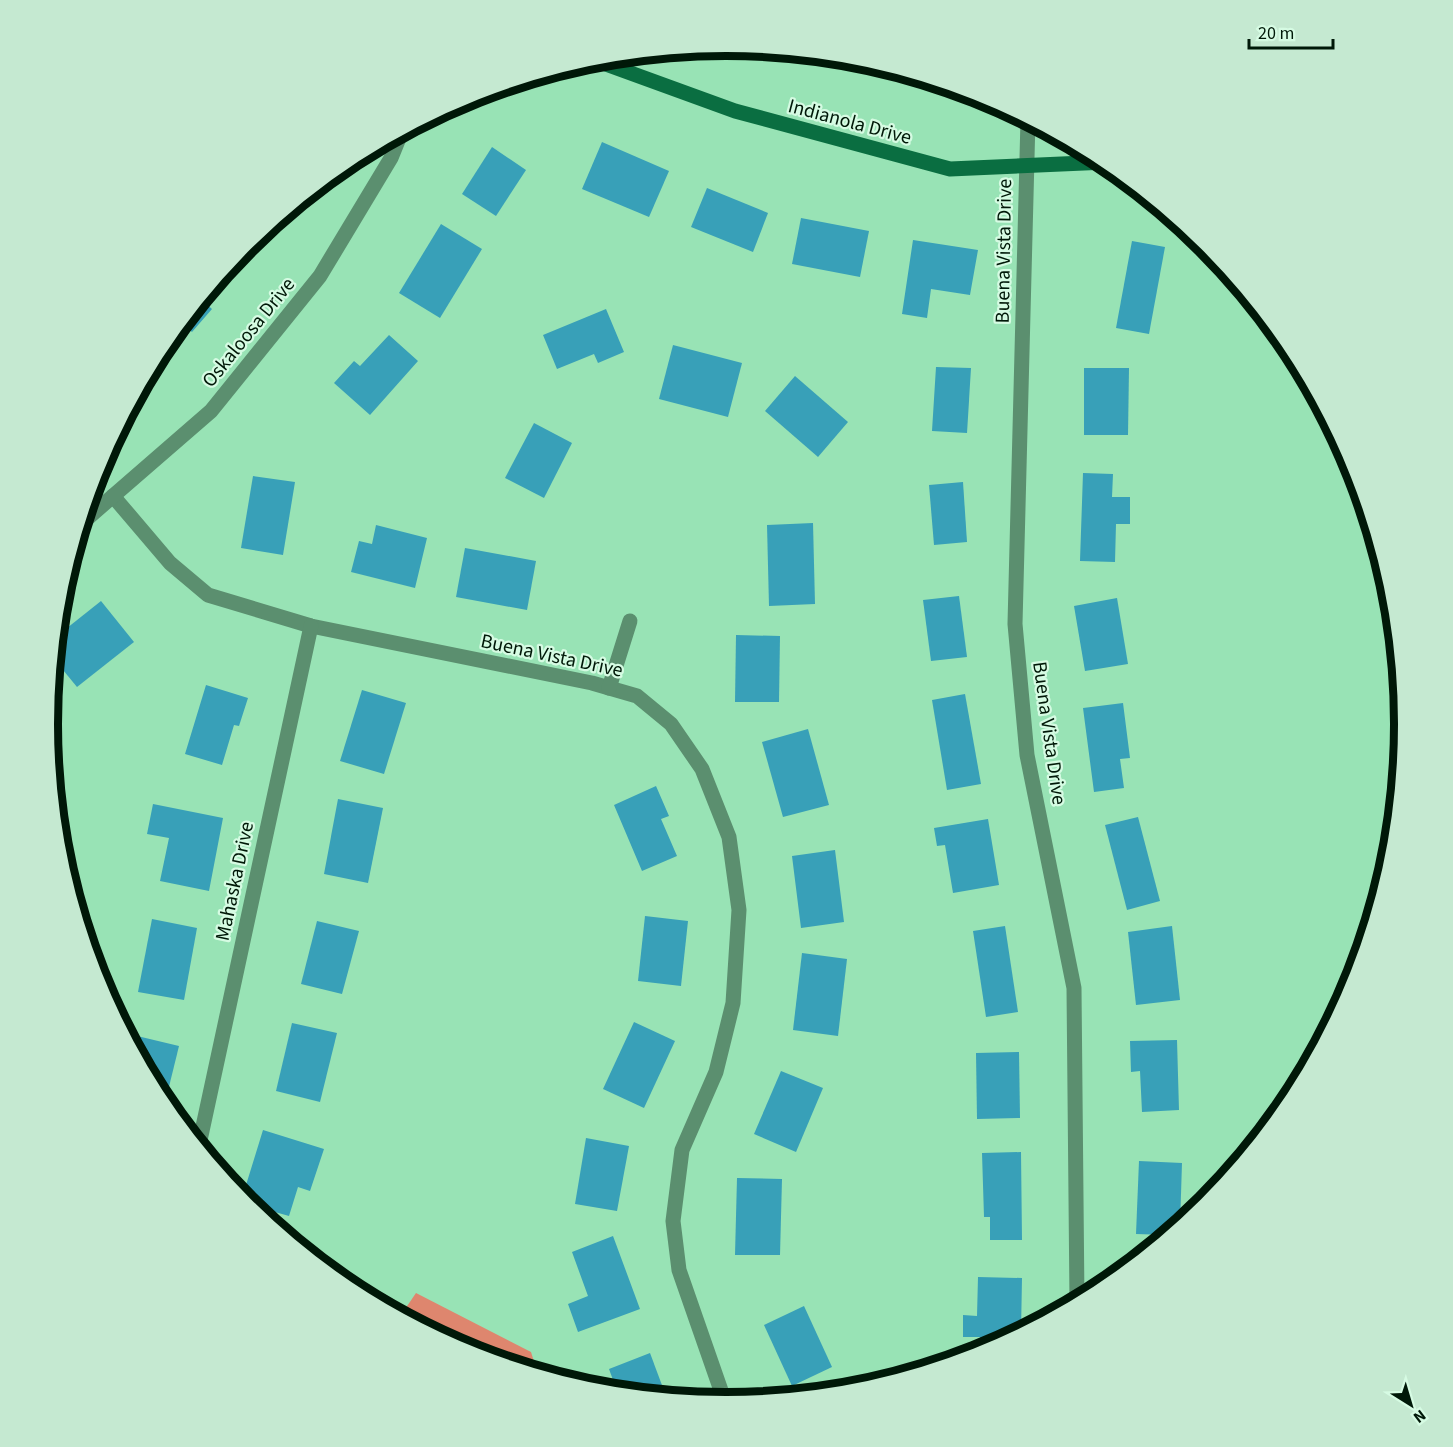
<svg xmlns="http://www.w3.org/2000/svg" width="1453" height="1447" viewBox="0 0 1453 1447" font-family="'Source Sans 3',sans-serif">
  <rect width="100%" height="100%" fill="#98e3b5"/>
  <polygon fill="#de866e" points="416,1293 531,1352 537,1371 467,1350 401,1315"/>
  <g fill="#38a0b8">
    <polygon points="876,63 916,75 916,77 875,70"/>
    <polygon points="602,142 669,171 649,217 582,189"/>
    <polygon points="492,147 526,170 496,216 462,194"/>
    <polygon points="707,188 768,213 753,252 691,227"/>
    <polygon points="801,218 869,231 860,277 792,264"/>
    <polygon points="441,224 482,249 440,318 399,293"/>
    <polygon points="913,240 978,250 970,295 931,289 927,318 902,314"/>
    <polygon points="1132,241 1165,247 1149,334 1116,328"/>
    <polygon points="229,266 233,270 204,302 212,309 192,332 182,323"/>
    <polygon points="606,309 624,352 598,363 594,354 557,369 543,335"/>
    <polygon points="389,335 418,361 370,415 334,383 354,361 360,366"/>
    <polygon points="673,345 742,363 728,417 659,399"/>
    <polygon points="936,367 971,368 967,433 932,431"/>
    <polygon points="1084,368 1129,368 1128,435 1084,435"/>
    <polygon points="795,376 848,422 818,457 765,411"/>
    <polygon points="534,423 572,443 544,498 505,478"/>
    <polygon points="1083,473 1113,474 1112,497 1130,497 1130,524 1116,524 1115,562 1080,561"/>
    <polygon points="253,476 295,482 283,555 241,548"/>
    <polygon points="963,482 967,542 934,545 929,485"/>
    <polygon points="813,523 815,604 769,606 767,525"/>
    <polygon points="376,525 427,538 415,588 351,572 359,541 372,544"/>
    <polygon points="465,548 536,561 527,610 456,597"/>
    <polygon points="959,596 967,657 931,661 923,600"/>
    <polygon points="1117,598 1128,664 1085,671 1074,606"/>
    <polygon points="101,601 134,642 77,687 54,659 57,636"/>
    <polygon points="736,635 780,636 779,702 735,702"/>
    <polygon points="206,685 248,698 239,726 234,725 222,765 185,754"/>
    <polygon points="362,690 406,703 384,774 340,761"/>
    <polygon points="965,694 981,784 947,790 932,700"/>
    <polygon points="1123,703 1130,758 1120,759 1124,788 1094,792 1083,708"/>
    <polygon points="808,729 829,805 783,817 762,742"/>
    <polygon points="656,786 669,816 661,819 677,856 642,871 614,805"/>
    <polygon points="338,799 383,808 368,883 324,874"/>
    <polygon points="153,804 223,818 209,891 160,881 169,838 147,834"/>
    <polygon points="1138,817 1160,901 1127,910 1105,825"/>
    <polygon points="988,819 999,885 953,893 945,845 937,846 934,828"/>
    <polygon points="835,850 844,922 801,928 792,856"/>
    <polygon points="645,916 688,921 681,986 638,981"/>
    <polygon points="152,919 197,928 184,1000 138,992"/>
    <polygon points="317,921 359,931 342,994 301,984"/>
    <polygon points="1005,926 1018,1012 986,1017 973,931"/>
    <polygon points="1172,926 1180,1000 1136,1005 1128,932"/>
    <polygon points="802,953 847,959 838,1036 793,1030"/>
    <polygon points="634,1022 675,1041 644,1108 603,1089"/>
    <polygon points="292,1023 337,1033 320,1102 276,1091"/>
    <polygon points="133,1035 179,1046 165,1103 131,1042"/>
    <polygon points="1177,1040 1179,1110 1142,1112 1140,1071 1131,1072 1130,1041"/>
    <polygon points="1019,1052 1020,1118 977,1119 976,1053"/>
    <polygon points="781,1071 823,1088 796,1152 754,1134"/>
    <polygon points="263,1130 324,1149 310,1191 298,1187 289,1216 247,1204 242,1198"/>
    <polygon points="586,1138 629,1146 617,1211 575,1204"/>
    <polygon points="1021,1152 1022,1240 990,1240 990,1217 984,1217 982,1153"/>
    <polygon points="1139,1161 1182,1163 1180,1225 1167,1235 1136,1234"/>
    <polygon points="737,1178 782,1179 780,1255 735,1255"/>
    <polygon points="613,1236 640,1309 578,1332 568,1304 588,1296 572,1252"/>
    <polygon points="978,1277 1022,1278 1021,1332 994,1346 980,1346 980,1337 963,1337 963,1315 977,1316"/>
    <polygon points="804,1306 832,1367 792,1386 764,1325"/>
    <polygon points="650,1353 666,1396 617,1391 609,1369"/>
  </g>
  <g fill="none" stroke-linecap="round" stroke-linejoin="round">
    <g stroke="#5b8f6f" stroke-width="15">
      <polyline points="1028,119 1015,624 1027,755 1074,988 1077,1302"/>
      <polyline points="113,496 170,563 208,595 311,626 592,683 637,696 671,724 702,769 729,837 739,910 733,1003 716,1072 682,1150 673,1221 679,1270 725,1402"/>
      <polyline points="82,523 211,411 320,276 391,158 402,131"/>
      <polyline points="609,688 630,621"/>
      <polyline points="199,1145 311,626"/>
    </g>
    <polyline stroke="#0a6e41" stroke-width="15" points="592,59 735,111 950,169 1107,162"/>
  </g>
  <g text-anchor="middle" stroke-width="4.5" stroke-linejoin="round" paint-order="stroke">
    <g font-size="20" fill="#001808" stroke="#d6fbe3">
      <text transform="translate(850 121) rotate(15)" y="7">Indianola Drive</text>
      <text transform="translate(1003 251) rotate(-89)" y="7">Buena Vista Drive</text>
      <text transform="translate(248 332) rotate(-51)" y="7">Oskaloosa Drive</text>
      <text transform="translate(552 655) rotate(12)" y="7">Buena Vista Drive</text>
      <text transform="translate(1050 733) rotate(82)" y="7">Buena Vista Drive</text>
      <text transform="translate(234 881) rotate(-78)" y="7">Mahaska Drive</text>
    </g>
  </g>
  <path d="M0 0H1453V1447H0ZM58 724a668 668 0 1 1 1336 0a668 668 0 1 1-1336 0Z" fill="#c5e9d1" fill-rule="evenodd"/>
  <path fill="none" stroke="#001808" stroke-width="8" d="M58 724a668 668 0 1 1 1336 0a668 668 0 1 1-1336 0Z"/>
  <g transform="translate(1411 1405) rotate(143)" stroke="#d6fbe3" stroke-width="4.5" paint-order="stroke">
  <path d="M0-4.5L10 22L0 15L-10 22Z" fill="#001808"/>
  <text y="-9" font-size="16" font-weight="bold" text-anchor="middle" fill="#001808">N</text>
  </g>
  <path d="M1249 39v9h84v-9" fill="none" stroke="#001808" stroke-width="3"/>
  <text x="1258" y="39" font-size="18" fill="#001808" stroke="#d6fbe3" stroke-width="4.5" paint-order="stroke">20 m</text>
</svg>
